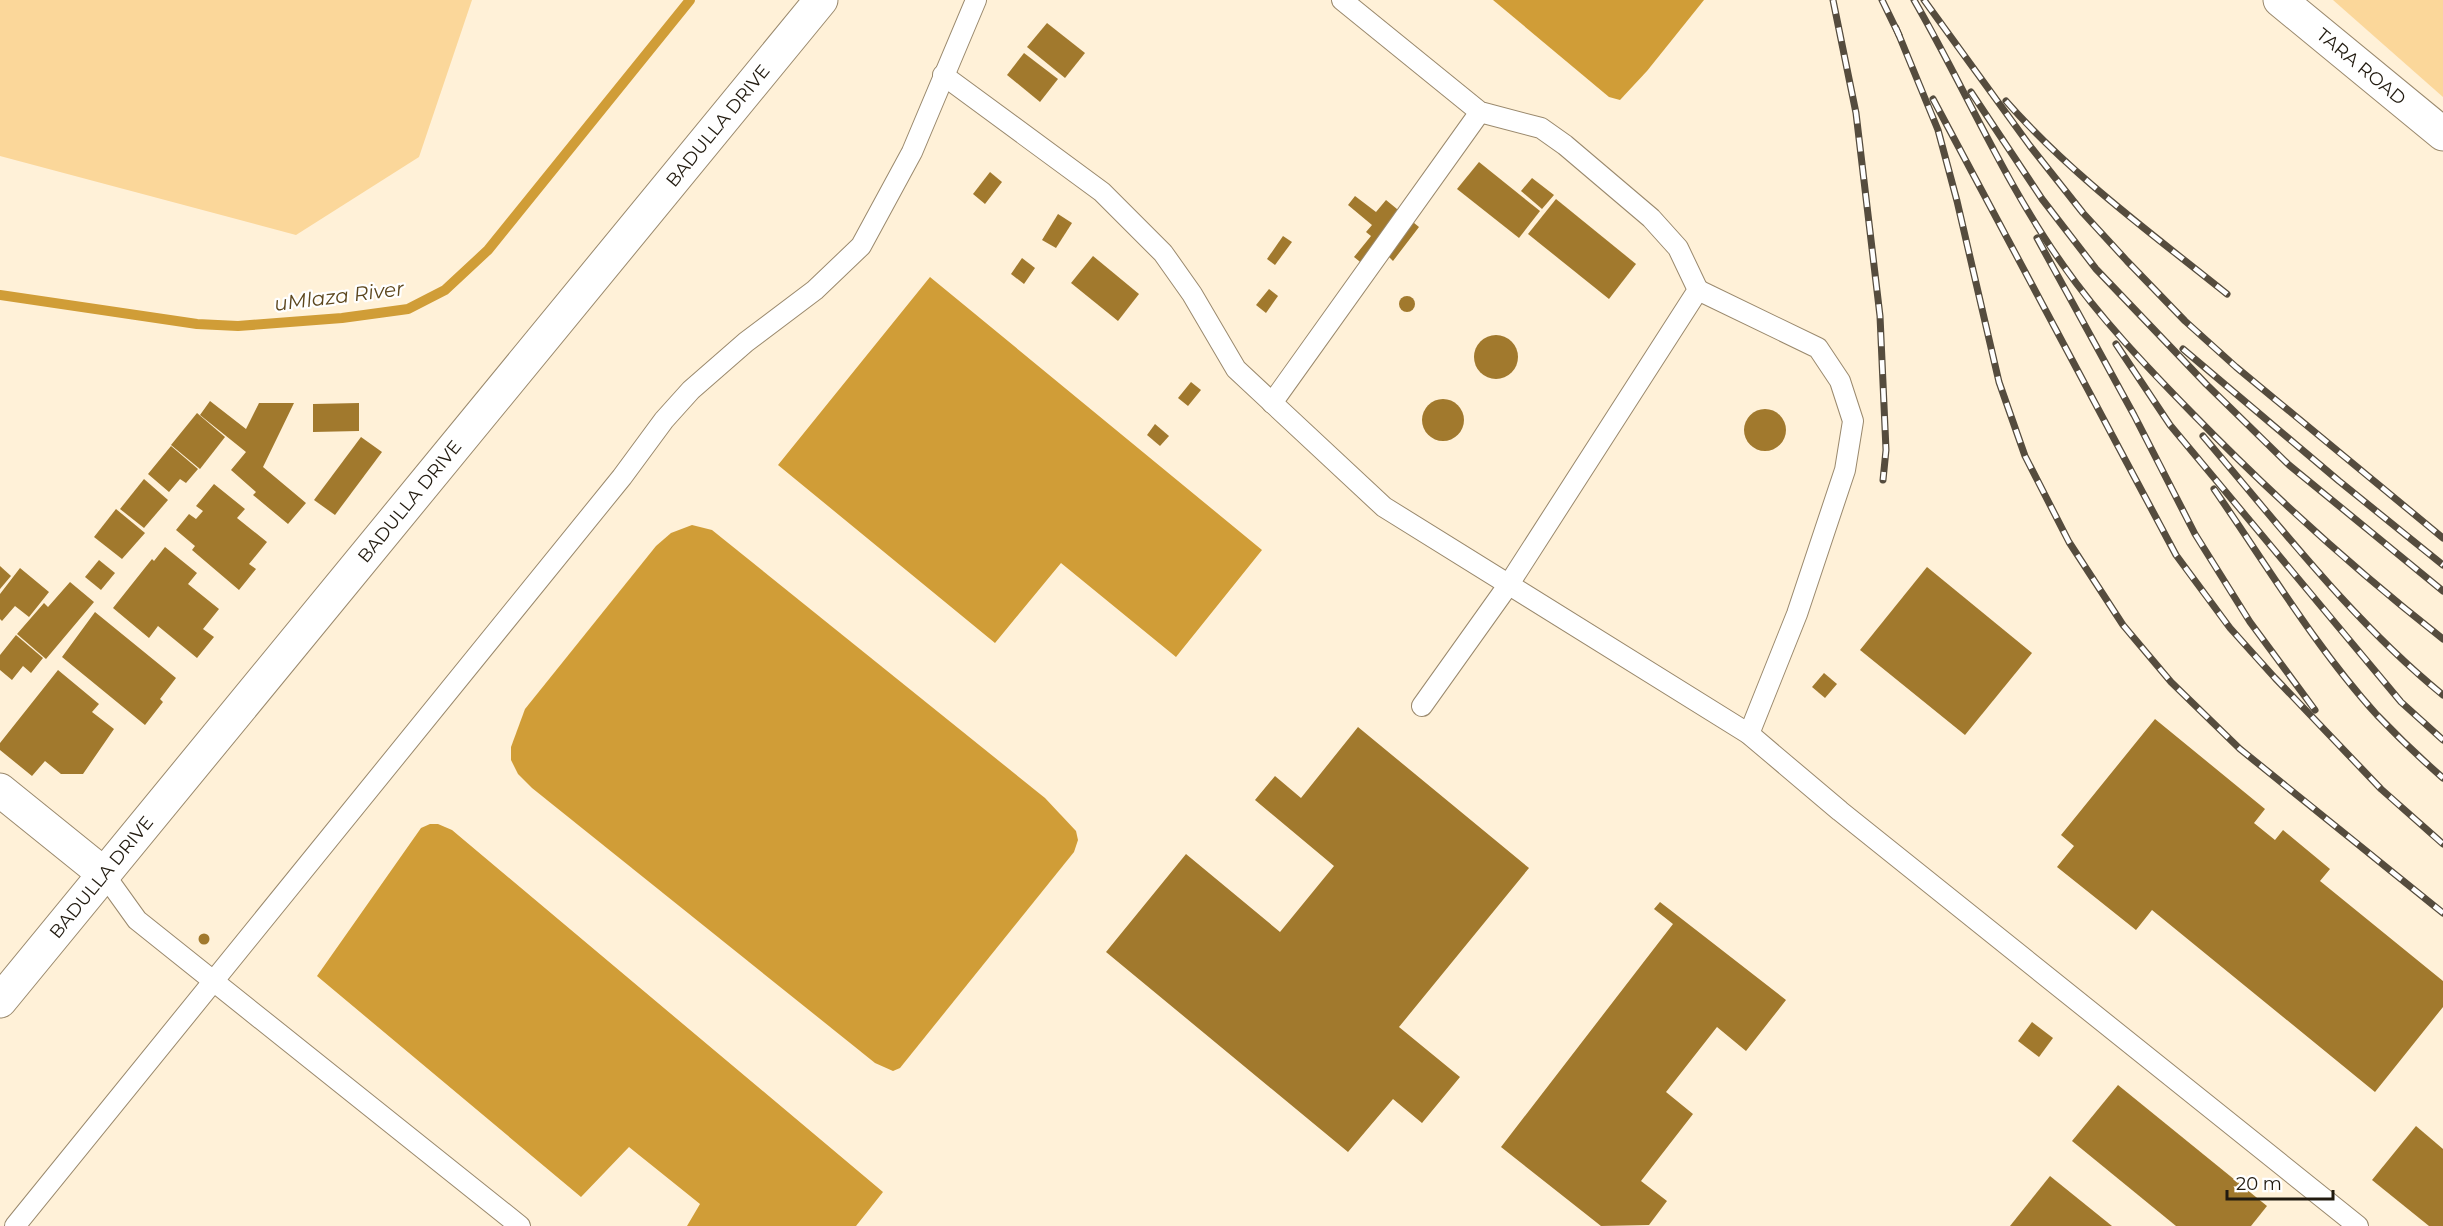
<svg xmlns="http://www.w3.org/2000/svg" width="2443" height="1226" viewBox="0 0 2443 1226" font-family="Montserrat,sans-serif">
  <rect width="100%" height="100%" fill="#fff1d8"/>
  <g fill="#fbd79a">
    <polygon points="0,0 472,0 419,157 296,235 0,156"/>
    <polygon points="2333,0 2443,0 2443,97"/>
  </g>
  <g fill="#d09d37">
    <polygon points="1493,0 1704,0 1647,71 1620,100 1609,97"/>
    <polygon points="930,277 1262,550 1176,657 1061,563 995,643 778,465"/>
    <polygon points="692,525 712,530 1045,798 1076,831 1078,840 1074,852 900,1068 893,1071 875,1063 532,788 518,774 511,760 511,747 525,709 656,546 671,533"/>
    <polygon points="430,824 438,824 452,830 883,1192 856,1226 687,1226 700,1204 629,1147 581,1197 317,976 421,828"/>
  </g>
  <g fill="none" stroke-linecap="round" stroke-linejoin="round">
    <polyline stroke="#d09d37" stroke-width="10" points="0,295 197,324 238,326 342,318 408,309 445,290 488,250 690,0"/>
  </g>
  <g fill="#a1792d">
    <polygon points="1047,23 1085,53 1065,78 1027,47"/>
    <polygon points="1024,53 1058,79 1040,102 1007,75"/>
    <polygon points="1479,162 1540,211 1519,238 1457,189"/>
    <polygon points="990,172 1002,182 985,204 973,194"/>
    <polygon points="1532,178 1554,195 1542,209 1521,191"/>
    <polygon points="1355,196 1376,212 1386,200 1419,227 1393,261 1389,257 1375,274 1354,257 1371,236 1366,232 1372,225 1348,205"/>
    <polygon points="1556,199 1636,264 1609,299 1528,234"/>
    <polygon points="1058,214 1072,223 1056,248 1042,240"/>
    <polygon points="1283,236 1292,242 1275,265 1267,259"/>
    <polygon points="1093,256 1139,294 1118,321 1071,283"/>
    <polygon points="1022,258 1035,268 1024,284 1011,274"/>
    <polygon points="1269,289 1278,296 1266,313 1256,305"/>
    <circle cx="1407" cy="304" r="8"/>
    <circle cx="1496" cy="357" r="22"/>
    <polygon points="1191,382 1201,390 1188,406 1178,398"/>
    <circle cx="1443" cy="420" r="21"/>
    <polygon points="210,401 246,429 259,403 294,403 263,467 306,503 288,524 253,495 256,492 231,470 246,452 200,415"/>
    <polygon points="359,403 359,431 313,432 313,404"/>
    <circle cx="1765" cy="430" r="21"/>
    <polygon points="197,413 225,437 200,469 171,445"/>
    <polygon points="1155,424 1169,436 1160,446 1147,435"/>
    <polygon points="361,437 382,452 335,515 314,500"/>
    <polygon points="171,446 198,469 186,483 180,479 169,492 148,474"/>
    <polygon points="144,479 168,500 144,528 120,509"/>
    <polygon points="214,484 245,509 237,518 267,542 249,564 256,569 239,590 192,550 195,546 176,530 189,514 196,519 203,511 196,506"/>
    <polygon points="116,509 145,533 122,559 94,537"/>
    <polygon points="165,547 197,573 188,584 219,609 203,629 214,637 197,658 158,626 149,638 113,608 152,559 154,561"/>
    <polygon points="99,560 115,573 101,590 85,577"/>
    <polygon points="0,566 11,576 0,589"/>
    <polygon points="1927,567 2032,653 1965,735 1860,650"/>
    <polygon points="20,568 49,592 29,617 15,606 2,621 0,619 0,594"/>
    <polygon points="70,582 94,602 46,659 17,634 44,603 48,607"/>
    <polygon points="95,612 176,678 160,699 163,702 145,725 62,657"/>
    <polygon points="16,635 43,658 31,673 23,666 12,680 0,670 0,655"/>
    <polygon points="58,670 99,704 92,712 114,729 83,774 61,774 45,761 32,776 0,750 0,743"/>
    <polygon points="1824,673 1837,684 1825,698 1812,687"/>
    <polygon points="2155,719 2265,809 2254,823 2275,840 2283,830 2330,869 2320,881 2443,981 2443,1007 2375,1092 2152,910 2136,930 2057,867 2074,846 2061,835"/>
    <polygon points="1358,727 1529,868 1399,1027 1460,1077 1422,1123 1393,1099 1348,1152 1106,952 1186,854 1280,932 1334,866 1255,800 1275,776 1301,798"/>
    <polygon points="1660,902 1786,1000 1746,1051 1717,1027 1666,1092 1693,1114 1641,1181 1667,1201 1649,1225 1601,1226 1501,1147 1673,924 1654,909"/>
    <circle cx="204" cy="939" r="5.5"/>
    <polygon points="2032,1022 2053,1038 2039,1057 2018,1041"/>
    <polygon points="2118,1085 2267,1206 2251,1226 2176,1226 2072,1141"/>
    <polygon points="2416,1126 2443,1149 2443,1226 2429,1226 2372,1180"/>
    <polygon points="2050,1176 2112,1226 2010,1226"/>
  </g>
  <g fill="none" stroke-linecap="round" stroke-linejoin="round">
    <g stroke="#9a896d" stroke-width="22">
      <g id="service">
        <polyline points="1342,0 1480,112 1541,128 1565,145 1651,218 1678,248 1698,290 1509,584 1422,706"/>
        <polyline points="943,75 1102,192 1163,253 1192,294 1236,369 1384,507 1749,734 1840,811 2358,1226"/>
        <polyline points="1698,290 1818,348 1840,381 1853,421 1845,470 1797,614 1749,734"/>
        <polyline points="1272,403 1480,112"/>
        <polyline points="104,874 137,920 520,1226"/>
        <polyline points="15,1226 622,477 664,420 691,390 746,342 815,290 861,246 912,152 976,0"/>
      </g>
    </g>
    <g stroke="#9a896d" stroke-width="35">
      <polyline id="minor" points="0,790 104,874"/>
    </g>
    <g stroke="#9a896d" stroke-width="35">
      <g id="tertiary">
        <path id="s1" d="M2280,0l163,134"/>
        <path id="s2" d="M0,1001l821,-1001"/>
      </g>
    </g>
    <use href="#service" stroke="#fff" stroke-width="20"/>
    <use href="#minor" stroke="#fff" stroke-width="33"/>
    <use href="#tertiary" stroke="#fff" stroke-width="33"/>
    <g stroke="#554c3e" stroke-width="7">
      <g id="rail">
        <polyline points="1833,0 1856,113 1880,316 1886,450 1883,480"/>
        <polyline points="1882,0 1899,35"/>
        <path d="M1914,0c51,88 90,182 149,265 37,53 82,100 128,147 79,81 163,157 252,227"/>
        <polyline points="1924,0 2030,146 2083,213 2127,261 2185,321 2236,367 2443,538"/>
        <polyline points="1896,28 1938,130 1957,201 1999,382 2025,456 2069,542 2123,625 2171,682 2240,749 2443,913"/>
        <polyline points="1971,92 2042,199 2096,269 2206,384 2289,465 2443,591"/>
        <polyline points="1933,99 2176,555 2230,628 2275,678 2381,789 2443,844"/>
        <path d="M2006,101c64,73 145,132 221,193"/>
        <polyline points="2037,238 2134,415 2195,534 2250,622 2315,710"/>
        <polyline points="2116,344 2170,425 2401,702 2443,740"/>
        <polyline points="2183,349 2339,481 2443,565"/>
        <path d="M2203,436c76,89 149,185 240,259"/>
        <path d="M2214,489c52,75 102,159 163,226 21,22 43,43 66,63"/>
      </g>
    </g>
    <use href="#rail" stroke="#fff" stroke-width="4.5" stroke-dasharray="14" stroke-linecap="butt"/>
  </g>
  <g text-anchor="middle" stroke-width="4.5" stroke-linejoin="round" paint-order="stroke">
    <g font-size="18" fill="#211a0f" stroke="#fff">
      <text dy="6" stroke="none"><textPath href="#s1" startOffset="105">TARA ROAD</textPath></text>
      <text dy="6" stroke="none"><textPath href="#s2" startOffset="1132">BADULLA DRIVE</textPath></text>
      <text dy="6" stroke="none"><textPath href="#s2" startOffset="646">BADULLA DRIVE</textPath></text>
      <text dy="6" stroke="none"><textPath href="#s2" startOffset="160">BADULLA DRIVE</textPath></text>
    </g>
    <g font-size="20" font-style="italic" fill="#5c461d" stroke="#fff">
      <text transform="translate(339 296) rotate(-7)" y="7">uMlaza River</text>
    </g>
  </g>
  <path d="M2227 1190v9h106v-9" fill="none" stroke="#211a0f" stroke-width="3"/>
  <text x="2236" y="1190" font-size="18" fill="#211a0f" stroke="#ffffff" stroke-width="4.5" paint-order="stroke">20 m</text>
</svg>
